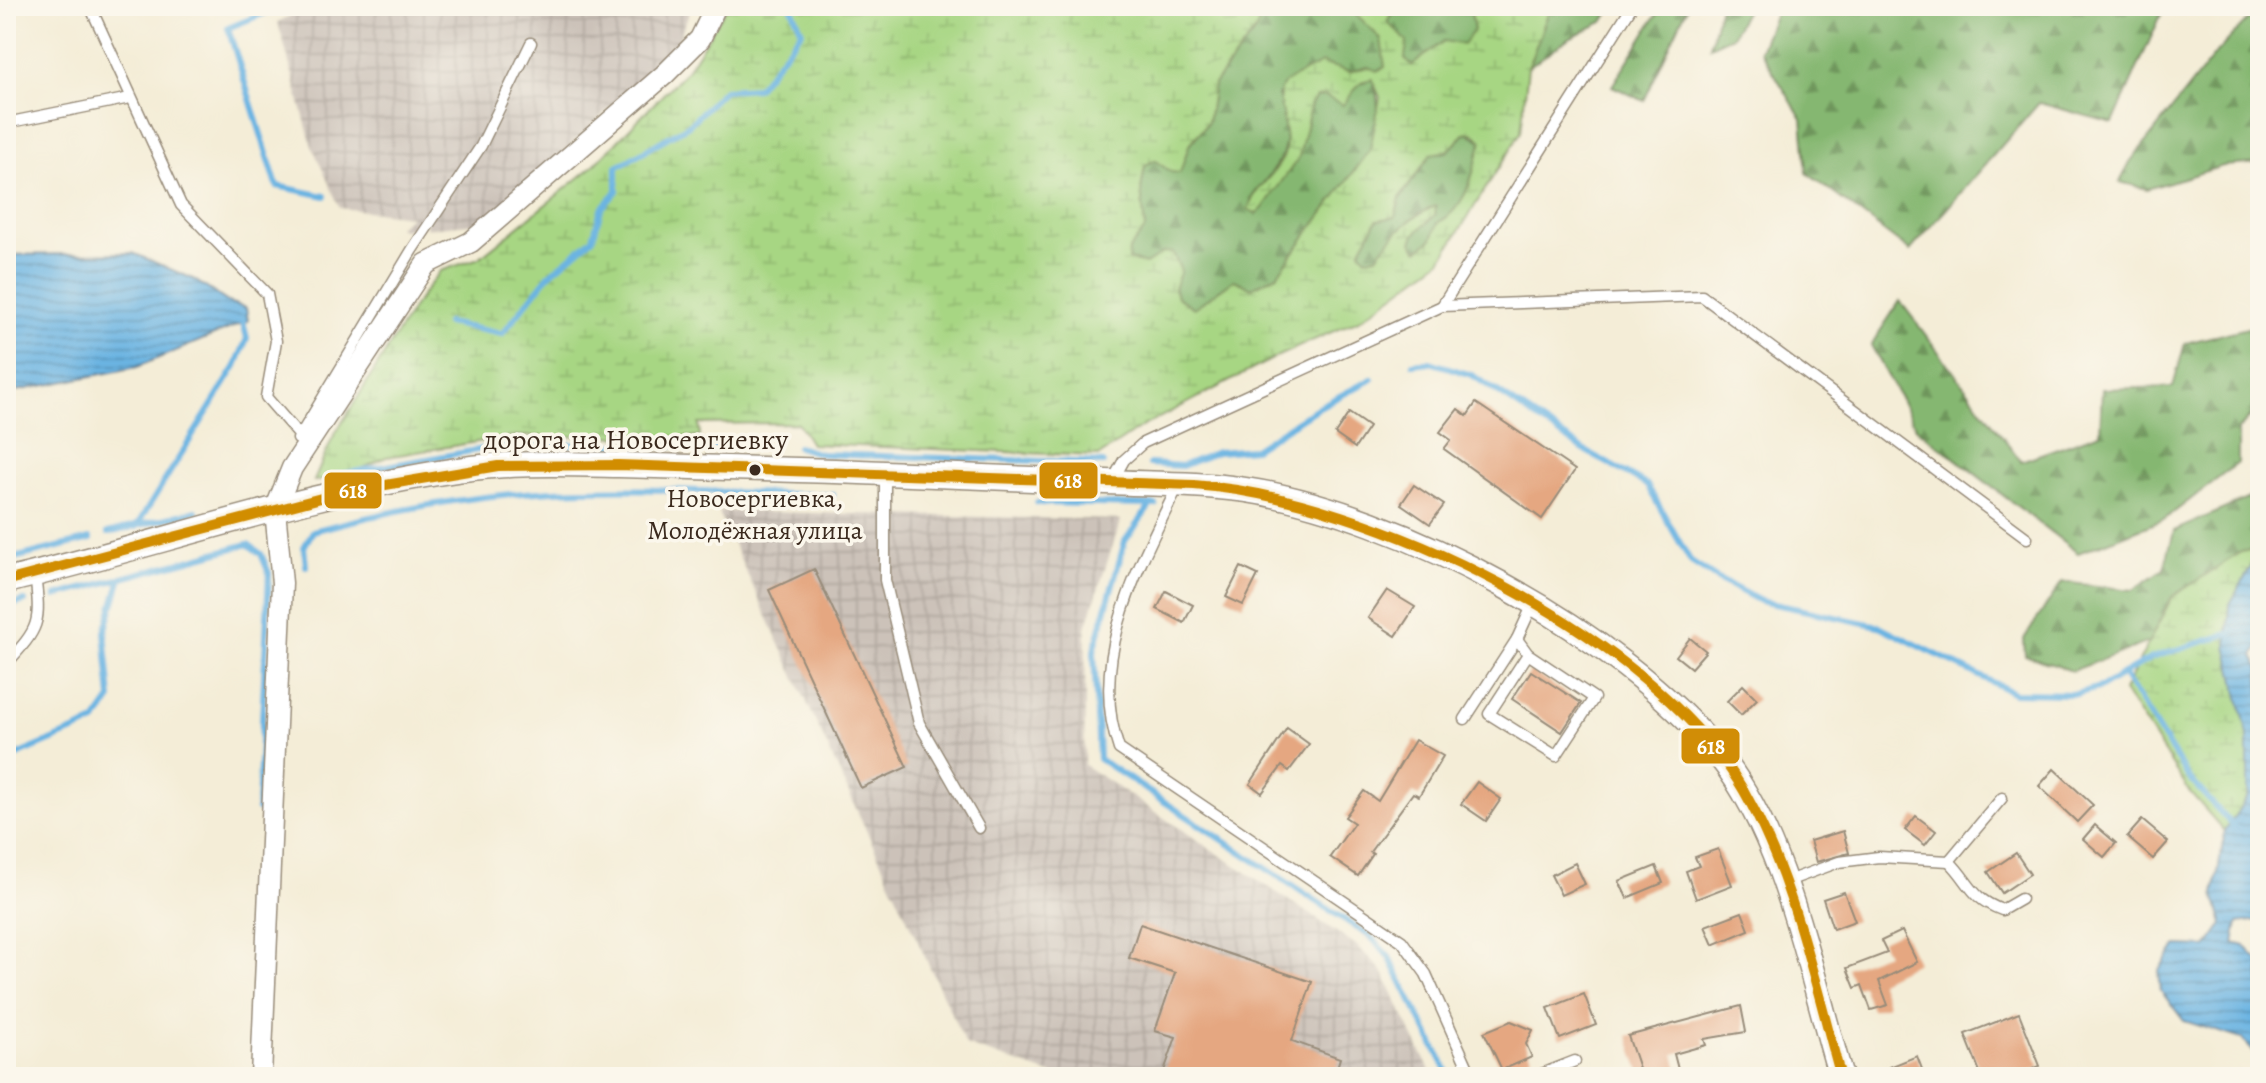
<svg xmlns="http://www.w3.org/2000/svg" width="2266" height="1083" viewBox="0 0 2266 1083" font-family="Alegreya,serif">
  <defs>
    <pattern id="industrial-grid" width="8" height="8" patternUnits="userSpaceOnUse" patternTransform="scale(2)"><rect width="8" height="8" fill="#ccc2b9"/><path d="M0 4h8M4 0v8" fill="none" stroke="#b0a79f"/></pattern>
    <pattern id="forest-firs" width="22" height="20" patternUnits="userSpaceOnUse" patternTransform="scale(2)"><rect width="22" height="20" fill="#85b771"/><path d="M5 1l3.5 6h-7zM16 11l3.5 6h-7z" fill="#6e955c"/></pattern>
    <pattern id="wetland-marsh" width="20" height="14" patternUnits="userSpaceOnUse" patternTransform="scale(2)"><rect width="20" height="14" fill="#a7d683"/><path d="M1 5h8M5 5V1M11 12h8M15 12V8" fill="none" stroke="#91b871"/></pattern>
    <pattern id="water-rules" width="6" height="5" patternUnits="userSpaceOnUse" patternTransform="scale(2)"><rect width="6" height="5" fill="#6ab4e2"/><path d="M0 2.5h6" fill="none" stroke="#5893b7"/></pattern>
  </defs>
  <rect width="100%" height="100%" fill="#fbf7ec"/>
  <filter id="ink" filterUnits="userSpaceOnUse"><feTurbulence type="fractalNoise" baseFrequency=".0125" numOctaves="2"/><feDisplacementMap in="SourceGraphic" scale="16" xChannelSelector="R" yChannelSelector="G"/><feConvolveMatrix kernelMatrix="1 2 1 2 8 2 1 2 1" color-interpolation-filters="sRGB"/></filter>
  <filter id="wash" filterUnits="userSpaceOnUse"><feTurbulence type="fractalNoise" baseFrequency=".006" numOctaves="4" result="noise"/><feDisplacementMap in="SourceGraphic" scale="32" xChannelSelector="R" yChannelSelector="G"/><feGaussianBlur stdDeviation="1.8" result="paint"/><feColorMatrix in="noise" values="0 0 0 0 0 0 0 0 0 0 0 0 0 0 0 0 0 1.4 0 .05"/><feComposite in="paint" operator="in"/></filter>
  <g filter="url(#wash)">
    <rect width="100%" height="100%" fill="#f4edd7"/>
    <g fill="url(#industrial-grid)">
      <polygon points="310,6 692,6 676,46 488,222 427,228 425,222 403,230 398,227 411,216 340,208 312,146 278,22"/>
      <polygon points="718,511 1121,520 1086,627 1084,765 1356,945 1382,971 1433,1077 1059,1077 966,1045"/>
    </g>
    <g fill="url(#forest-firs)" stroke="#607048" stroke-width="2">
      <path d="M1265,6h97l-5,8 24,25 5,28 -9,4 -9,-4 -19,5 -27,-9 -44,32c17,54 6,62 -27,103l5,16 43,-57 12,-53 5,-7 56,-18c10,23 6,47 -2,71l-93,125 -25,13 -18,-8 -40,28 -17,-11 -13,-45 -18,12 -18,-4 1,-10 16,-22 -4,-39 4,-23 9,-6 17,12h9l9,-27 19,-23 6,-38 42,-54z"/>
      <polygon points="1399,6 1470,6 1474,30 1463,45 1444,41 1412,65 1405,60 1387,21"/>
      <polygon points="1551,6 1613,6 1603,22 1569,38 1528,67"/>
      <polygon points="1662,6 1688,6 1644,101 1612,86"/>
      <polygon points="1720,6 1748,6 1732,36 1710,46"/>
      <polygon points="1778,6 2165,6 2113,123 2039,103 1910,251 1807,173 1802,119 1760,50"/>
      <polygon points="2260,7 2260,163 2223,166 2147,189 2120,182 2130,162 2217,52"/>
      <path d="M1467,132l15,9c-10,32 -13,65 -44,82l-6,16 -14,11 -6,-8 3,-9 20,-18 -16,-2c-13,17 -29,25 -42,43l-11,2 -6,-7 17,-31 18,-3 5,-18 31,-45 17,-3z"/>
      <polygon points="1900,301 2021,461 2100,433 2102,389 2173,387 2185,343 2260,325 2260,406 2238,430 2238,463 2165,519 2078,553 1917,429 1871,345"/>
      <polygon points="2260,493 2260,548 2241,552 2172,597 2149,642 2072,671 2025,655 2024,639 2062,582 2133,590 2164,569 2174,531"/>
    </g>
    <g fill="url(#wetland-marsh)" stroke="#718050" stroke-width="2" fill-rule="evenodd">
      <path d="M728,6h537l-9,24 -42,54 -6,38 -19,23 -9,28 -9,-1 -17,-12 -9,6 -4,23 4,40 -16,21 -1,10 18,4 18,-12 9,1 8,18 -7,17 3,9 17,11 40,-28 18,8 25,-13 93,-125 10,-53 -8,-18 -11,3 -18,23 -18,-9 -9,1 -5,7 -12,53 -36,51 -6,6 -9,-5c6,-21 26,-32 35,-52 10,-20 -11,-62 0,-72 10,-9 27,-15 39,-22l27,9 19,-5 9,4 8,-4 -4,-28 -25,-25 6,-8h37l-12,15 20,20 -2,18 7,6 32,-24 19,4 11,-15 -4,-24h81l-23,61 -7,65 -80,128 -80,59 -83,37 -135,70 -44,30 -288,-12 -13,-21 -99,1 1,13 -186,-1 -128,21 -47,23 -25,1 18,-42 82,-133 26,-35 39,-13 112,-90 96,-98zM1466,132l9,2 7,7c-10,32 -13,65 -44,82l-6,16 -14,11 -6,-8 3,-8 20,-19 1,-9c-24,9 -44,29 -59,50l-11,2 -6,-7 17,-31 18,-3 5,-19 31,-44 17,-3z"/>
      <polygon points="2260,548 2260,566 2251,567 2230,604 2227,646 2249,736 2248,795 2225,832 2189,791 2124,691 2172,597 2241,552"/>
    </g>
    <g fill="url(#water-rules)" stroke="#526f80" stroke-width="2">
      <polygon points="133,253 193,279 228,302 246,308 248,321 137,367 6,393 6,255"/>
      <polygon points="2260,566 2260,643 2254,656 2260,669 2260,920 2238,923 2234,943 2245,946 2260,962 2260,1059 2242,1039 2184,1021 2161,991 2159,970 2177,946 2207,947 2223,924 2214,894 2225,832 2248,795 2248,736 2227,646 2230,604 2251,567"/>
    </g>
    <g fill="none" stroke-linecap="round" stroke-linejoin="round">
      <g stroke="#6ab4e2" stroke-width="6">
        <polyline points="282,6 228,28 277,186 325,196"/>
        <polyline points="447,323 502,334 549,275 593,238 601,209 617,191 617,167 689,125 724,90 757,88 802,31 791,6"/>
        <polyline points="1413,364 1430,362 1472,375 1584,450 1647,485 1691,562 1716,578 1760,601 1879,626 2014,693 2076,694 2101,687 2151,658 2234,632"/>
        <polyline points="798,447 821,454 1103,463"/>
        <polyline points="1150,464 1182,466 1217,452 1254,449 1319,407 1372,379"/>
        <polyline points="337,475 511,444 732,446"/>
        <polyline points="1037,503 1156,505"/>
        <polyline points="1150,506 1125,541 1094,651 1099,759 1371,937 1389,957 1450,1077"/>
        <polyline points="136,527 236,366 247,338 242,318"/>
        <polyline points="108,533 196,511"/>
        <polyline points="6,560 90,539"/>
        <path d="M306,566l-2,-19 9,-16c78,-21 159,-36 240,-40 92,-5 187,3 280,4"/>
        <polyline points="56,596 248,544 261,554 269,573 258,809"/>
        <polyline points="6,606 25,601"/>
        <polyline points="2123,674 2189,778 2236,829"/>
        <polyline points="6,764 10,758 95,722 111,699 105,632 121,578"/>
      </g>
    </g>
    <g id="blocks">
      <g fill="#e5a781">
        <polygon points="1476,403 1575,470 1542,519 1444,449 1451,440 1440,432 1458,409 1467,416"/>
        <polygon points="1349,413 1369,427 1355,448 1335,434"/>
        <polygon points="1414,485 1444,505 1430,524 1401,504"/>
        <polygon points="1241,567 1258,575 1243,605 1226,597"/>
        <polygon points="814,569 907,767 861,788 769,590"/>
        <polygon points="1387,590 1415,607 1396,636 1368,618"/>
        <polygon points="1166,591 1193,605 1184,623 1157,609"/>
        <polygon points="1690,638 1706,651 1691,668 1676,656"/>
        <polygon points="1531,671 1581,703 1562,732 1512,699"/>
        <polygon points="1743,685 1757,699 1741,715 1727,701"/>
        <polygon points="1287,728 1309,744 1289,771 1282,766 1262,793 1250,784"/>
        <polygon points="1415,740 1443,756 1419,796 1413,793 1370,852 1373,854 1358,876 1330,857 1354,823 1345,817 1364,791 1378,801"/>
        <polygon points="2054,769 2093,805 2077,822 2039,786"/>
        <polygon points="1477,782 1501,799 1486,821 1461,804"/>
        <polygon points="1916,816 1936,831 1925,845 1905,830"/>
        <polygon points="2142,820 2168,842 2153,859 2127,837"/>
        <polygon points="2095,825 2116,843 2104,857 2083,839"/>
        <polygon points="1843,831 1849,853 1816,862 1810,841"/>
        <polygon points="1718,849 1732,885 1696,899 1686,871 1699,866 1695,857"/>
        <polygon points="2016,853 2030,874 2002,893 1988,872"/>
        <polygon points="1575,863 1585,884 1561,895 1551,875"/>
        <polygon points="1656,866 1663,883 1627,898 1619,881"/>
        <polygon points="1844,892 1855,921 1833,929 1823,899"/>
        <polygon points="1742,912 1749,930 1713,945 1705,926"/>
        <polygon points="1140,924 1312,982 1292,1041 1340,1058 1334,1077 1162,1077 1176,1037 1155,1031 1175,973 1129,958"/>
        <polygon points="1902,931 1917,962 1879,981 1888,1005 1871,1010 1862,985 1855,988 1847,968 1887,953 1881,941"/>
        <polygon points="1584,994 1596,1025 1560,1039 1548,1008"/>
        <polygon points="1741,1006 1746,1032 1704,1039 1706,1045 1674,1054 1680,1077 1642,1077 1628,1036"/>
        <polygon points="2019,1013 2040,1066 2012,1077 1982,1077 1965,1034"/>
        <polygon points="1511,1021 1533,1030 1526,1044 1532,1057 1502,1070 1484,1032"/>
        <polygon points="1917,1056 1925,1077 1868,1077 1867,1076"/>
      </g>
    </g>
  </g>
  <g filter="url(#ink)">
    <use href="#blocks" fill-opacity="0" stroke="#988c7a" stroke-width="2"/>
    <g fill="none" stroke-linecap="round" stroke-linejoin="round">
      <g stroke="#988c7a" stroke-width="13">
        <g id="service">
          <polyline points="90,6 181,205 267,294 276,341 266,397 299,435"/>
          <polyline points="6,123 130,98"/>
          <polyline points="1442,306 1632,6"/>
          <polyline points="298,439 412,250 481,146 531,43"/>
          <polyline points="885,474 885,580 919,723 979,828"/>
          <polyline points="1113,480 1124,460 1143,443 1442,306 1702,296 2027,538"/>
          <path d="M1178,486c-39,80 -91,172 -59,263l283,192 24,33 46,103"/>
          <polyline points="1517,639 1528,654 1594,698 1556,756 1489,714 1528,654"/>
          <path d="M6,664c34,-37 35,-40 29,-90"/>
          <polyline points="1465,719 1517,639 1533,604"/>
          <path d="M1949,861c22,22 21,37 53,49l19,-11"/>
          <polyline points="1785,882 1839,862 1879,857 1949,861 2002,798"/>
          <polyline points="1534,1077 1575,1061"/>
        </g>
      </g>
      <g stroke="#988c7a" stroke-width="23">
        <polyline id="minor" points="261,1077 282,583 275,510 292,468 426,264 471,242 664,75 700,39 716,6"/>
      </g>
      <g stroke="#988c7a" stroke-width="27">
        <path id="tertiary" d="M6,581c148,-35 301,-89 451,-111 54,-8 108,-6 162,-5 72,2 144,4 216,6 91,4 181,7 271,11 46,2 94,1 140,8 154,23 375,143 473,265 68,85 91,219 122,322"/>
      </g>
      <use href="#service" stroke="#fff" stroke-width="10"/>
      <use href="#minor" stroke="#fff" stroke-width="20"/>
      <use href="#tertiary" stroke="#fff" stroke-width="24"/>
      <g stroke="#fbf7ec" stroke-width="16">
        <path id="bus-1" d="M6,581l338,-89 154,-26 121,-1 575,20c175,12 460,150 550,306 50,88 70,190 97,286"/>
      </g>
      <use href="#bus-1" stroke="#d18d06" stroke-width="10"/>
    </g>
  </g>
  <circle fill="#3b2a1e" stroke="#fbf7ec" stroke-width="3" cx="755" cy="470" r="7"/>
  <g text-anchor="middle" stroke-width="7" stroke-linejoin="round" paint-order="stroke">
    <g font-size="26" fill="#3b2a1e" stroke="#fbf7ec">
      <text x="755" y="507">Новосергиевка,<tspan x="755" dy="32">Молодёжная улица</tspan></text>
    </g>
    <g font-size="28" fill="#3b2a1e" stroke="#fbf7ec">
      <text x="636" y="449">дорога на Новосергиевку</text>
    </g>
  </g>
  <g stroke="#fbf7ec" stroke-width="3">
    <rect x="1038" y="461" width="61" height="39" rx="8" fill="#d18d06"/>
    <rect x="323" y="471" width="60" height="39" rx="8" fill="#d18d06"/>
    <rect x="1680" y="727" width="61" height="38" rx="8" fill="#d18d06"/>
  </g>
  <g font-size="22" text-anchor="middle" font-weight="bold" fill="#fff">
    <text x="1068" y="488">618</text>
    <text x="353" y="498">618</text>
    <text x="1711" y="754">618</text>
  </g>
  <rect width="2266" height="1083" fill="none" stroke="#fbf7ec" stroke-width="32"/>
</svg>
